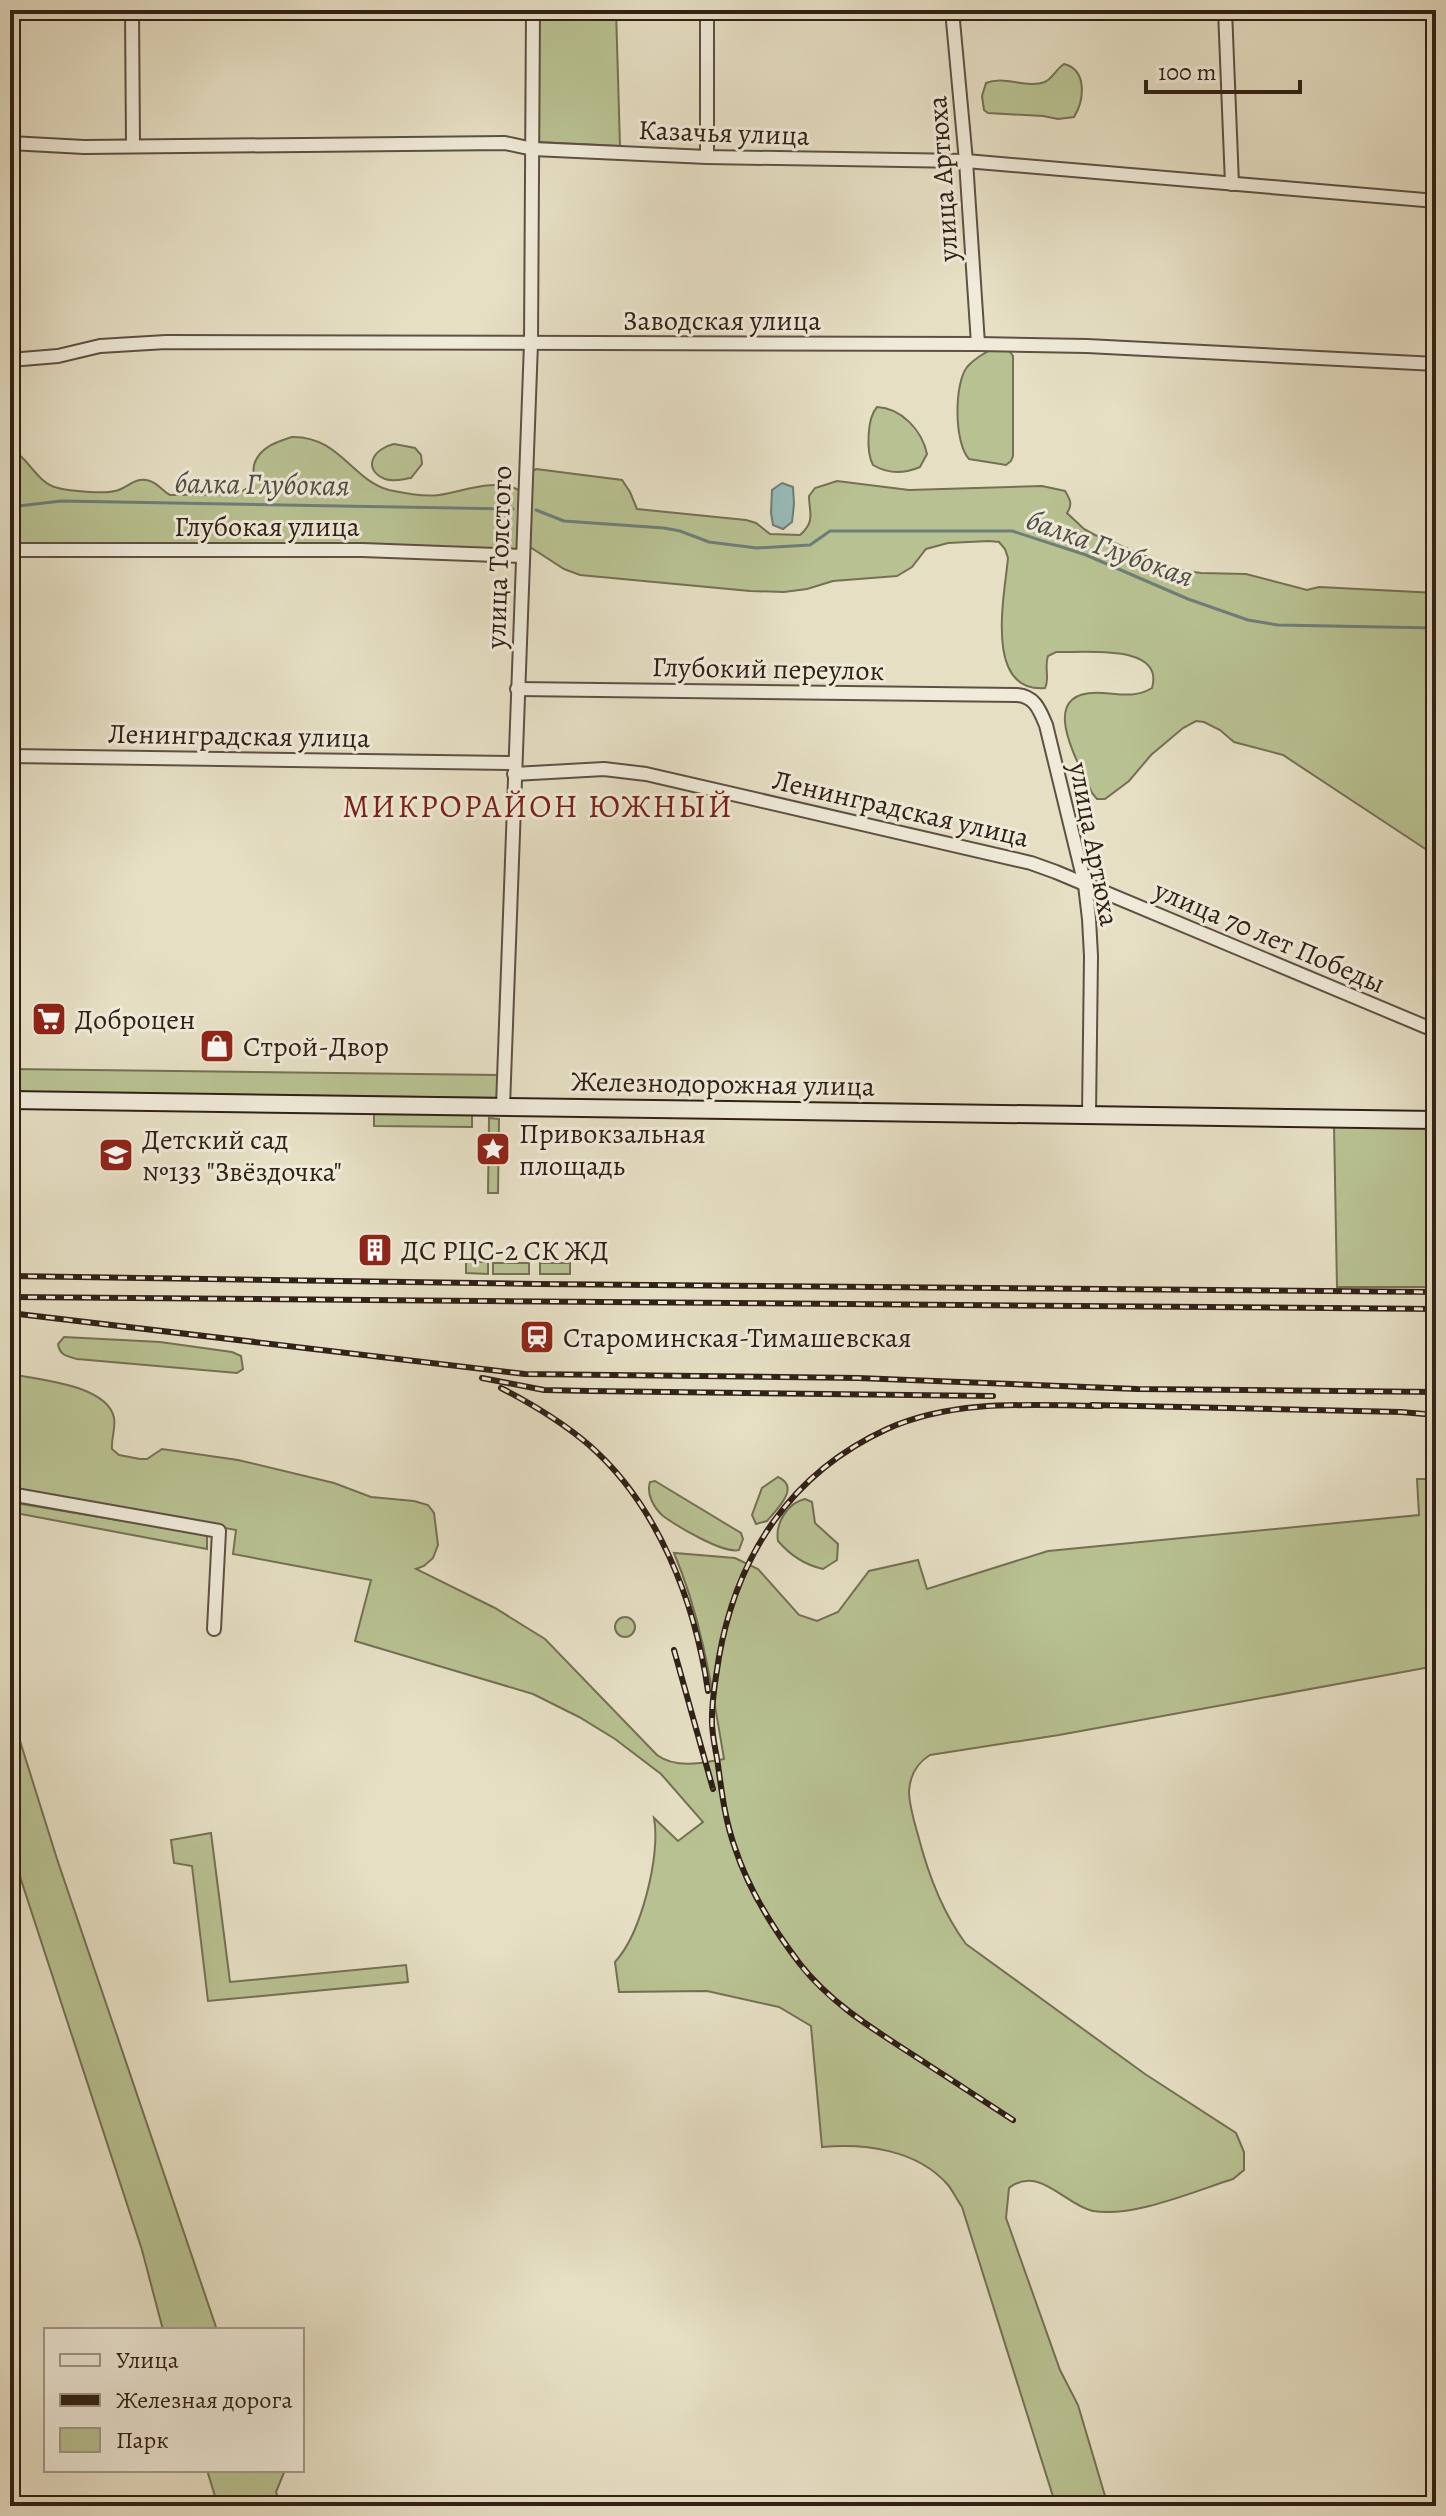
<svg xmlns="http://www.w3.org/2000/svg" width="1446" height="2516" viewBox="0 0 1446 2516" font-family="Alegreya,serif">
  <rect width="100%" height="100%" fill="#e6dfc4"/>
  <filter id="stains"><feTurbulence type="fractalNoise" baseFrequency=".0025" numOctaves="4"/><feColorMatrix values="0 0 0 0 .2 0 0 0 0 .09 0 0 0 0 .02 0 0 0 .5 -.17"/></filter>
  <radialGradient id="worn" r=".72"><stop offset=".6" stop-color="#630" stop-opacity="0"/><stop offset="1" stop-color="#630" stop-opacity=".3"/></radialGradient>
  <g fill="#b8c191" stroke="#747054" stroke-width="2">
    <polygon points="539,10 616,10 620,146 538,142"/>
    <path d="M1064,64c24,6 20,37 10,53l-16,2 -15,-3 -55,-3 -4,-3 -2,-14 4,-13c19,-8 40,6 59,-1 8,-4 11,-13 19,-18z"/>
    <path d="M993,349h15l5,7v100l-2,5 -5,4 -37,-6c-15,-16 -15,-75 -2,-92 6,-7 18,-15 26,-18z"/>
    <path d="M877,407c24,1 45,23 50,47l-7,13c-16,7 -32,7 -47,-2 -7,-13 -6,-47 4,-58z"/>
    <path d="M292,437c47,-1 60,43 97,53 14,3 36,7 50,5 26,-4 55,-17 80,-5l-2,60 -103,-3 -404,-2v-96c20,9 26,34 48,39 12,3 45,6 57,3 14,-3 19,-15 35,-10 9,3 12,10 20,14l67,-1 16,-9c1,-7 0,-14 1,-20 5,-18 23,-23 38,-28z"/>
    <path d="M394,444l21,4 6,7 1,9 -11,14c-8,1 -17,4 -26,1 -24,-10 -11,-31 9,-35z"/>
    <path d="M536,469l86,11 8,12 7,17 109,11 10,3 14,11 30,1c16,-14 9,-23 9,-39l6,-8 22,-7 72,9 133,-4 23,5c5,8 8,13 2,22l17,16 11,6 84,35 22,3 45,1 61,16 12,-3 117,6v263l-153,-101 -49,-13 -14,-12 -16,-8 -8,-1 -13,7 -32,27 -22,26 -24,18h-8l-5,-6c-14,-32 -59,-105 11,-100 17,1 33,5 49,-5 13,-45 -68,-35 -96,-36l-8,4c-4,11 2,23 -3,32 -62,5 -40,-95 -37,-130l-3,-9 -6,-7 -10,-1 -41,2 -22,6 -14,18 -15,9 -64,5 -26,8 -23,3 -34,-1 -170,-16 -16,-6 -34,-22 2,-75z"/>
    <polygon points="10,1069 499,1075 499,1098 10,1092"/>
    <polygon points="374,1111 472,1111 472,1127 374,1126"/>
    <polygon points="489,1118 499,1119 498,1193 488,1193"/>
    <polygon points="1334,1125 1436,1127 1436,1287 1337,1287"/>
    <polygon points="466,1262 488,1262 488,1274 466,1273"/>
    <rect x="493" y="1263" width="36" height="11"/>
    <rect x="540" y="1263" width="30" height="11"/>
    <path d="M64,1337l96,5 72,10 9,4 2,13 -6,4 -160,-14c-10,-3 -17,-3 -19,-15z"/>
    <path d="M10,1374c27,5 98,11 104,44 2,10 -3,20 -2,31l7,6 21,4h7l15,-10 76,11 96,23 37,14 43,4 14,4 6,8 4,32 -5,13 -9,8 -8,3 79,39 50,31 112,116c19,14 46,8 67,4 -12,-71 -22,-140 -50,-206l61,5 23,11 41,46 18,6 21,-9 31,-41 49,-11 9,29 121,-38 371,-36 -2,-36h19v187l-377,69 -129,20c-13,8 -20,21 -21,36 0,14 5,30 9,44 10,39 24,77 48,109l179,130 91,59 8,19v18l-11,9c-38,12 -100,39 -140,32 -27,-5 -54,-47 -84,-23l-3,30 54,152 18,35 30,101h-52l-94,-299c-5,-7 -9,-16 -14,-22 -30,-35 -83,-42 -126,-38l-11,-121 -32,-19 -72,-16 -88,1 -4,-30c26,-28 46,-107 39,-144l24,23 25,-19 -42,-48 -46,-35 -36,-22 -46,-23 -178,-53 16,-61 -138,-26 3,-24 -226,-41z"/>
    <path d="M778,1477c23,10 -1,32 -11,44l-11,3 -4,-9 10,-27z"/>
    <path d="M655,1481l86,52 2,6 -4,11c-16,4 -62,-24 -76,-34 -9,-8 -17,-22 -13,-34z"/>
    <path d="M805,1499l7,3 3,21 23,21 -1,16 -14,9c-18,-4 -33,-14 -45,-28 -3,-17 9,-38 27,-42z"/>
    <polygon points="10,1502 207,1535 207,1549 10,1512"/>
    <circle cx="625" cy="1627" r="10"/>
    <polygon points="10,1709 57,1859 217,2330 163,2330 142,2250 10,1846"/>
    <polygon points="211,1833 230,1982 406,1965 408,1982 208,2001 192,1866 174,1863 171,1840"/>
    <polygon points="207,2470 285,2470 276,2492 281,2506 218,2506"/>
  </g>
  <polygon fill="#97bcb9" stroke="#6e7e78" stroke-width="2" points="782,483 793,487 794,504 792,522 783,529 773,525 771,513 772,490"/>
  <g fill="none" stroke-linecap="round" stroke-linejoin="round">
    <g stroke="#6e7e78" stroke-width="3">
      <polyline points="10,507 61,501 513,509"/>
      <polyline points="536,510 564,521 664,528 680,531 709,542 757,548 810,545 830,531 1012,531 1086,555 1188,599 1248,620 1278,625 1436,628"/>
    </g>
    <g stroke="#5e5042" stroke-width="16">
      <g id="street">
        <polyline points="132,10 133,146"/>
        <polyline points="952,10 966,161 978,344"/>
        <polyline points="1225,10 1232,184"/>
        <polyline points="10,143 84,147 505,143 533,149 707,157 966,161 1436,201"/>
        <polyline points="707,157 707,10"/>
        <polyline points="10,360 58,356 100,346 166,342 978,344 1087,346 1436,364"/>
        <polyline points="10,550 362,550 523,556"/>
        <path d="M517,689l500,6c18,1 23,16 29,30l39,160 4,34 2,37 -2,159"/>
        <polyline points="10,756 514,763"/>
        <polyline points="514,774 604,769 646,774 1031,863 1056,872 1436,1031"/>
        <polyline points="503,1106 531,343 533,10"/>
        <polyline points="10,1494 219,1531 214,1629"/>
      </g>
    </g>
    <g stroke="#312016" stroke-width="20">
      <polyline id="secondary" points="10,1100 1436,1120"/>
    </g>
    <use href="#street" stroke="#efead9" stroke-width="12"/>
    <use href="#secondary" stroke="#efead9" stroke-width="16"/>
    <g stroke="#312016" stroke-width="6">
      <g id="rail">
        <polyline points="10,1276 537,1284 1436,1292"/>
        <polyline points="10,1297 1436,1309"/>
        <polyline points="10,1313 525,1374 858,1378 1137,1389 1436,1392"/>
        <polyline points="482,1378 544,1390 590,1391 993,1396"/>
        <path d="M501,1388c31,16 61,34 88,57 69,60 106,157 119,246"/>
        <polyline points="1092,1405 1401,1412 1436,1415"/>
        <polyline points="674,1650 713,1789"/>
        <path d="M1013,2120c-35,-23 -71,-46 -106,-69 -39,-25 -78,-50 -107,-87 -26,-34 -52,-76 -65,-116 -10,-28 -13,-54 -17,-83 -2,-15 -7,-32 -6,-48 0,-19 4,-40 7,-60 18,-102 72,-184 168,-228 67,-30 142,-24 214,-23"/>
      </g>
    </g>
    <use href="#rail" stroke="#efead9" stroke-width="3" stroke-dasharray="9" stroke-linecap="butt"/>
  </g>
  <defs>
    <g id="supermarket-square" transform="scale(1.8)"><rect x="-9" y="-9" width="18" height="18" rx="4" fill="#8f2418" stroke="#efead9"/><path d="M-6-5.5h2.5l.6 2H6L4.5 2H-2.5L-4.4-4H-6ZM-1.5 3.2a1.3 1.3 0 1 0 .1 0ZM3 3.2a1.3 1.3 0 1 0 .1 0Z" fill="#fff"/></g>
    <g id="shop-square" transform="scale(1.8)"><rect x="-9" y="-9" width="18" height="18" rx="4" fill="#8f2418" stroke="#efead9"/><path d="M-5-2.5h2.3a2.7 3.5 0 0 1 5.4 0H5L5.5 6h-11ZM-1.5-2.5h3a1.5 2.3 0 0 0-3 0Z" fill="#fff"/></g>
    <g id="sight-square" transform="scale(1.8)"><rect x="-9" y="-9" width="18" height="18" rx="4" fill="#8f2418" stroke="#efead9"/><path d="M0-6L1.8-2.2L6-1.7L2.9 1.2L3.7 5.4L0 3.3L-3.7 5.4L-2.9 1.2L-6-1.7L-1.8-2.2Z" fill="#fff"/></g>
    <g id="school-square" transform="scale(1.8)"><rect x="-9" y="-9" width="18" height="18" rx="4" fill="#8f2418" stroke="#efead9"/><path d="M0-5L7-2L0 1L-7-2ZM-4 1L0 2.5L4 1V4Q0 6-4 4Z" fill="#fff"/></g>
    <g id="building-square" transform="scale(1.8)"><rect x="-9" y="-9" width="18" height="18" rx="4" fill="#8f2418" stroke="#efead9"/><path d="M-4-6H4V6H1V3H-1V6H-4ZM-2.5-4.3h1.7v1.8h-1.7ZM.8-4.3h1.7v1.8H.8ZM-2.5-1h1.7V.8h-1.7ZM.8-1h1.7V.8H.8Z" fill="#fff"/></g>
    <g id="station-square" transform="scale(1.8)"><rect x="-9" y="-9" width="18" height="18" rx="4" fill="#8f2418" stroke="#efead9"/><path d="M-3-6H3Q5-6 5-4V2Q5 4 3 4L4.5 6H3L1.5 4h-3L-3 6H-4.5L-3 4Q-5 4-5 2V-4Q-5-6-3-6ZM-3.5-4v3h7v-3ZM-3.5 1v1.5H-2V1ZM2 1v1.5H3.5V1Z" fill="#fff"/></g>
  </defs>
  <g fill-rule="evenodd">
    <use href="#supermarket-square" x="49" y="1019"/>
    <use href="#shop-square" x="217" y="1046"/>
    <use href="#sight-square" x="493" y="1149"/>
    <use href="#school-square" x="116" y="1155"/>
    <use href="#building-square" x="375" y="1250"/>
    <use href="#station-square" x="537" y="1337"/>
  </g>
  <g text-anchor="middle" stroke-width="6" stroke-linejoin="round" paint-order="stroke">
    <g font-size="28" fill="#312016" stroke="#efead9">
      <text transform="translate(724 132) rotate(2)" y="10">Казачья улица</text>
      <text transform="translate(942 179) rotate(-94)" y="10">улица Артюха</text>
      <text x="722" y="330">Заводская улица</text>
      <text x="267" y="536">Глубокая улица</text>
      <text transform="translate(498 557) rotate(-88)" y="10">улица Толстого</text>
      <text transform="translate(768 668) rotate(1)" y="10">Глубокий переулок</text>
      <text transform="translate(239 735) rotate(1)" y="10">Ленинградская улица</text>
      <text transform="translate(901 808) rotate(13)" y="10">Ленинградская улица</text>
      <text transform="translate(1095 844) rotate(79)" y="10">улица Артюха</text>
      <text transform="translate(1270 936) rotate(23)" y="10">улица 70 лет Победы</text>
      <text transform="translate(723 1083) rotate(1)" y="10">Железнодорожная улица</text>
    </g>
    <g font-size="28" fill="#312016" stroke="#efead9" text-anchor="start">
      <text x="75" y="1029">Доброцен</text>
      <text x="243" y="1056">Строй-Двор</text>
      <text x="519" y="1143">Привокзальная<tspan x="519" dy="32">площадь</tspan></text>
      <text x="142" y="1149">Детский сад<tspan x="142" dy="32">№133 "Звёздочка"</tspan></text>
      <text x="401" y="1260">ДС РЦС-2 СК ЖД</text>
      <text x="563" y="1347">Староминская-Тимашевская</text>
    </g>
    <g font-size="30" font-style="italic" fill="#504f47" stroke="#efead9">
      <text transform="translate(262 484) rotate(1)" y="10">балка Глубокая</text>
      <text transform="translate(1110 548) rotate(20)" y="10">балка Глубокая</text>
    </g>
    <g font-size="32" letter-spacing="2" fill="#7a1f14" stroke="#efead9">
      <text x="538" y="817">МИКРОРАЙОН ЮЖНЫЙ</text>
    </g>
  </g>
  <rect width="1446" height="2516" fill="none" stroke="#e6dfc4" stroke-width="40"/>
  <rect x="12" y="12" width="1422" height="2492" fill="none" stroke="#312016" stroke-width="4"/>
  <rect x="20" y="20" width="1406" height="2476" fill="none" stroke="#312016" stroke-width="2"/>
  <rect x="44" y="2328" width="260" height="144" fill="#efead9" stroke="#a3998b" stroke-width="2"/>
  <rect x="60" y="2354" width="40" height="12" fill="#efead9" stroke="#a3998b" stroke-width="2"/>
  <text x="116" y="2368" font-size="24" fill="#312016">Улица</text>
  <rect x="60" y="2394" width="40" height="12" fill="#312016" stroke="#a3998b" stroke-width="2"/>
  <text x="116" y="2408" font-size="24" fill="#312016">Железная дорога</text>
  <rect x="60" y="2428" width="40" height="24" fill="#b8c191" stroke="#a3998b" stroke-width="2"/>
  <text x="116" y="2448" font-size="24" fill="#312016">Парк</text>
  <path d="M1146 80v12h154v-12" fill="none" stroke="#312016" stroke-width="4"/>
  <text x="1158" y="80" font-size="24" fill="#312016" stroke="#efead9" stroke-width="6" paint-order="stroke">100 m</text>
  <rect width="100%" height="100%" filter="url(#stains)"/>
  <rect width="100%" height="100%" fill="url(#worn)"/>
</svg>
